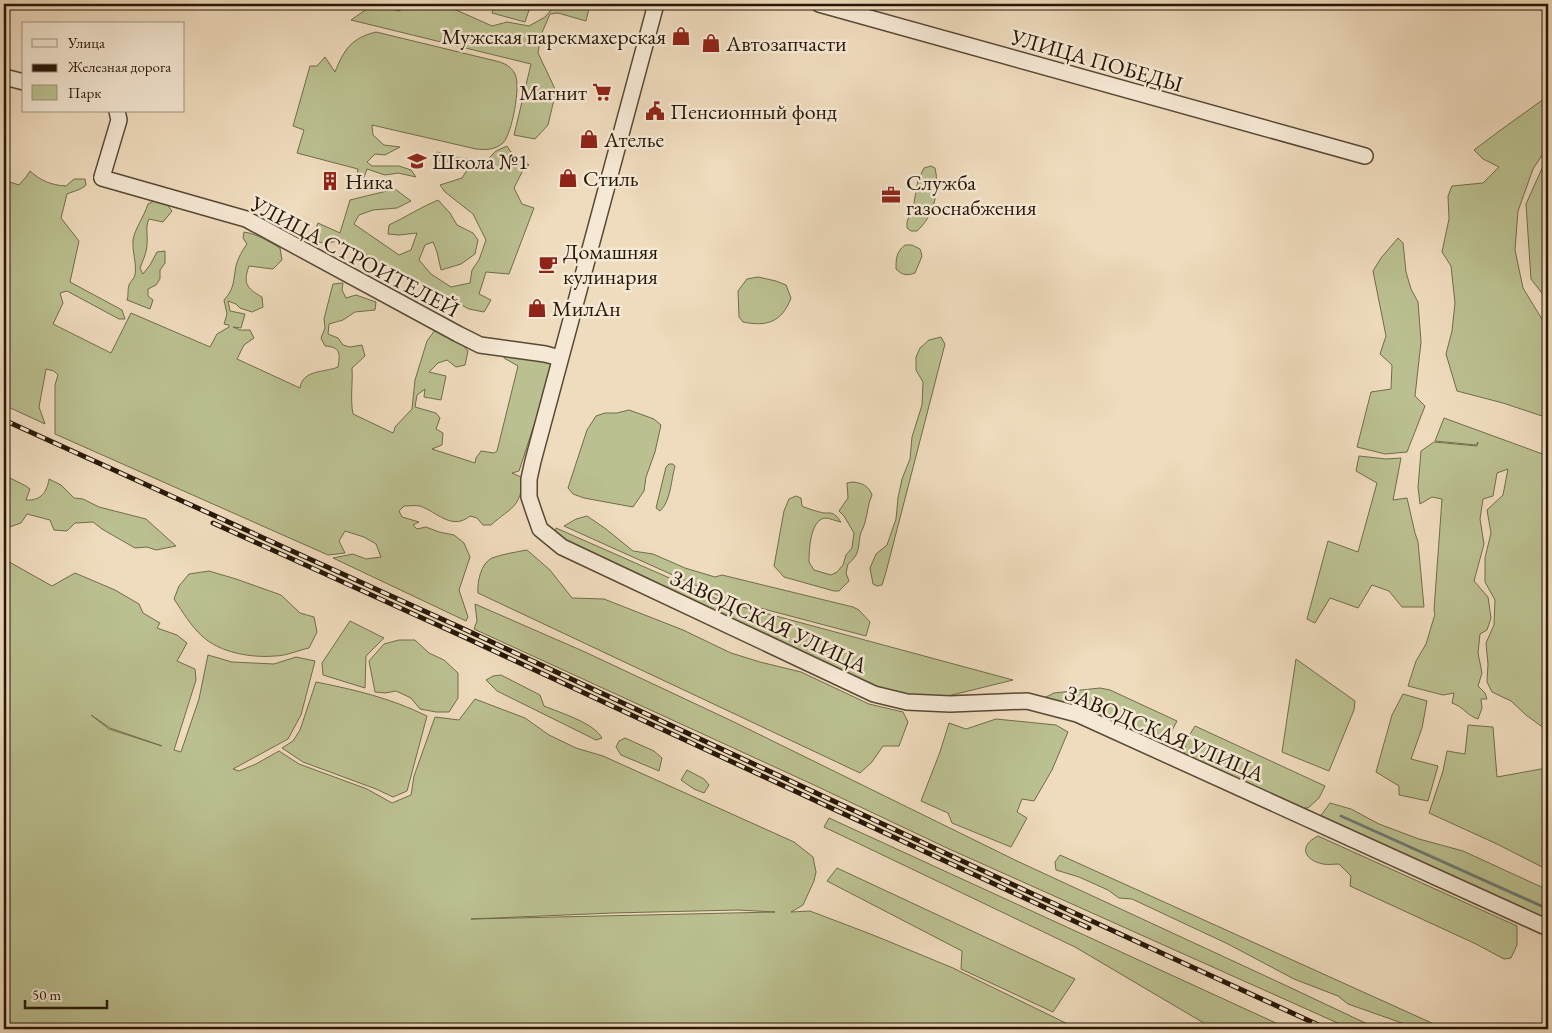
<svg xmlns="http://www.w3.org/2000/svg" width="1552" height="1033" viewBox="0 0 1552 1033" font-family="'EB Garamond',serif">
  <rect width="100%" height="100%" fill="#efdbbd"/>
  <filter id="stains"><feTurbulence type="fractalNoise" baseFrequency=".004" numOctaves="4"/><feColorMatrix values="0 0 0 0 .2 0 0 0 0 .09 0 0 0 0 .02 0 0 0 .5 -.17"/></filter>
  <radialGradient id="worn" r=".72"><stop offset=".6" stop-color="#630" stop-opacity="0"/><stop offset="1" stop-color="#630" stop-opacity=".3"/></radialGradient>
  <g fill="#bbc090" stroke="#706c4b" fill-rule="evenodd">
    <polygon points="374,4 388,4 388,8 400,11 403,4 423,4 434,8 439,4 446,4 454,9 492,26 507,22 529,26 545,17 551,10 533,4 590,4 586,21 558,13 550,14 541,35 538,53 556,91 548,125 535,139 514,135 531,64 351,20"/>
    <polygon points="495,4 506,4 529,10 525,22 492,13"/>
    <path d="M376,32l120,29c8,2 15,5 19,13 6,12 -3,60 -12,69 -8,7 -17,7 -27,6l-104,-24 1,10 11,10 16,2 -15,8 -10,-1 -8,8 5,4h27l12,4 5,7 -18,-4 -13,2 -18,-6 -4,11 -6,-3 1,-8 -61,-16 7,-23 -11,-4 17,-60h7l8,-9 10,15c9,-23 17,-34 41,-40z"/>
    <polygon points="1548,96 1548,146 1533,169 1518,211 1515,250 1523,288 1548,329 1548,418 1503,403 1457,391 1446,354 1452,331 1455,303 1451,266 1442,252 1449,219 1448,196 1452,186 1483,183 1499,167 1483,159 1474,150 1502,129"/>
    <path d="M507,146l3,5 19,14 -6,5 -9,18 8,16 12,4 -25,66 -23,-2 -7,22 12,6 -7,12 -15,-3 -131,-69c-10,5 -17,3 -27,0l7,-17 22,10 10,-33 45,-11 16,12 -14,7 -24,2 -14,5 -5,9 45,31 12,-5 6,-17 -18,2 -11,-1 1,-9c17,-8 32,-18 49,-25l12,13 7,12 16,8 5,7 -3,14 -14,10 -20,6 -4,-18 -4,-10 -8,3 -6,15 12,14 20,13 19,-4 2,-13 7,-10 7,-20 -13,-26 -28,-22 -5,-7 22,-7 7,-11 -13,-6 -14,1 -8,-5 3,-5 22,6 27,3 10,-10z"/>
    <polygon points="1548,155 1548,301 1531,279 1526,204"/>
    <path d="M931,166l4,2c5,22 -1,48 -18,63h-6l-4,-3v-6l7,-19 4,-23 6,-12z"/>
    <path d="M30,171c11,10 21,14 36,15l8,-7h11l1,6c-5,5 -12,6 -19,9l-6,24 18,23 -9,41 52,28 3,9h-6l-52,-28 -7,2 3,10 -10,21 58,29 20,-40 79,34 7,-13 12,-7v-2l-5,-1 3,-10 -3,-14c11,-12 9,-19 12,-34 2,-8 6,-15 11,-22l-4,-6 1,-6c13,2 24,9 36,16l2,12 -9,9 -24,-3c-6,17 -3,22 13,31l1,10 -11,5 -12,-4 -4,-4 -8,-3 2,10 15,3 -4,14 -8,-1 7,3h10l4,8 -10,7 -7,14 63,29c3,-19 24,-15 38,-21 2,-13 3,-20 -13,-21l-4,-8 4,-10 -1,-9 9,-35 10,-1 -1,7 4,8 10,-3 20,7 -1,8 -20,2 -12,8 -14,4 -1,10 10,4 5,7 7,2 12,-2 3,11 -13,12c1,15 -2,31 1,46l40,19 1,-2 1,-4 17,-18 3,-29 12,-39 8,-11c14,4 24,9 33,21l-3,14 -9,2 -9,-7 -9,3 -9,9 17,4 -5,24 -17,-3 1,-8 -8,6 -2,12 21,6 4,5 -4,11 7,4 -1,12 -10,4 43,14 1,-5 5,-7 13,2 3,-2 21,-85 -14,-8 1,-4 43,8 4,2 -3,15 -30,92 -7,2 11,5c-3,31 -11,28 -32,47h-8l-6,-7 -7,-2c-18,15 -33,-4 -50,-10 -5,-1 -11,0 -16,0l-5,5 3,6 17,5 -6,3 4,4 9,-2 13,5 15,3 10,8 6,14 -11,33 9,27 -2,4 -133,-63 20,-4 13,5 15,-2 -5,-13 -12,-7 -19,-6 -6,10 6,12 -17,2 -273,-121v-49l3,-10 -4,-4 -8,-2 -7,38 6,17 -41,-19v-225l15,5 7,-8z"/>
    <path d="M156,200l10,3 6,8 -9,11 -14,-3c-4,8 -1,16 -2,25 0,8 -4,16 -7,24l3,6 7,-9 7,-13 8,-1v12l-5,7v9l-4,6 -8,4v7l5,4 -3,9 -23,-9c2,-5 0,-9 2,-15 1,-3 5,-6 6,-10 2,-11 -3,-24 -2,-35 2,-12 11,-23 15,-36z"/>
    <polygon points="1398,238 1403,243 1406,272 1411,289 1418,302 1421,342 1415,396 1425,406 1407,452 1385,454 1357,447 1371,392 1391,389 1392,365 1380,354 1386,336 1373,271 1381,258"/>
    <path d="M905,245h7l8,4 2,7 -7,17c-8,3 -13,2 -19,-4 0,-10 0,-17 9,-24z"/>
    <path d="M758,277l18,4 10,4 5,13c-9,24 -24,29 -48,24l-4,-5 -1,-26 9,-12z"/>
    <polygon points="941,337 945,344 886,572 882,585 877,586 873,584 870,568 876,554 887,545 896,519 898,498 902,479 910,459 912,437 922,405 923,382 916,370 916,357 920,348 929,340"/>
    <polygon points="629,410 654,419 661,425 655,452 646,477 644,491 633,507 584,498 573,494 568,488 587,430 596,416 605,413 617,413"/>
    <path d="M1444,418l104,38v275l-22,-16 -15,-14 -19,-9 -5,-10 1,-18 -2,-21 8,-18 1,-25 -10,-18v-24l6,-25 -4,-23 16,-15 5,-26 -11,4 -4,23 -10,3 -3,20 4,25 -10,37 14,16 3,21 -4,12 -7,4 -2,19 4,20 -4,13 7,7 2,6h-6l1,9 -4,11c-12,-4 -14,-12 -26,-16l2,-10 -11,2 -35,-9 8,-25 10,-17 9,-30 -1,-4 8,-111 -10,-2 -12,7 -2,-17 3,-36 13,-9 43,4 1,-4 -2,3 -41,-4z"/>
    <polygon points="1359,456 1386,459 1401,458 1393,500 1407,498 1415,533 1418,542 1424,607 1402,607 1389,591 1372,585 1358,608 1330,598 1315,623 1307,619 1328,541 1358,552 1377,483 1356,471"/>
    <path d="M669,464h4l2,2c-4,14 -4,35 -15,45l-4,-3 10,-41z"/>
    <path d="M4,475l22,11 4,3 -4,11c15,1 21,-8 23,-21l12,6 13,13 9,1 16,8 47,12 30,27 -20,4 -9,-3 -12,1 -33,-19 -9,-7 -18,1 -8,8 -13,-1 -4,-10 -23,-6 -6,9 -17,6z"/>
    <path d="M853,482c9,1 16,4 19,13 -4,8 -4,17 -7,27 -1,5 -4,9 -5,14 -2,14 -1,19 -12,28l-2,9 3,8 -10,10h-5l-50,-14 -10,-11 10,-55 5,-12 7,-3 5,2 1,8c3,2 17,6 22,7 5,0 8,-1 12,3 2,1 3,4 5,6 -5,-1 -12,-4 -16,-4 -15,2 -16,33 -16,44l5,8 17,5 6,-3 6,-7 3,-10 6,-7 2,-15 -10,-17 -5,-5 9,-13 -1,-15z"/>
    <polygon points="587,516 606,529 633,551 653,554 685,568 715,577 722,575 853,607 859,610 870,622 866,636 726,599 564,526 576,519"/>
    <polygon points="556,528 724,602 1013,680 948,696 907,695 877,689 555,535"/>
    <path d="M527,550l23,20 22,28 32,1 79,31 48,23 29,9 41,10 68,32 34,8 5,10 -9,24h-16l-11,16 -12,11 -382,-180c-1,-11 3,-30 14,-35 11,-4 24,-6 35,-8z"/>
    <path d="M4,559l48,27 23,-13 40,17 24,14 4,9 17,10 -3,5 20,7 10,8 -10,18 18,8 1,11 -22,70 7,2 18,-53 9,-44 24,7 42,2 22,-7 19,4 -14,54 -13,24 -55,30 6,2 17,-7 23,-13 20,13 68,25 25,14 19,-8 3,-19 21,-59 24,3 16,-21 50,19 24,17 27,13 27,8 191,86 19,15 3,15 -2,9 -11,24 -12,7 19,-1 63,24 80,33 125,61h-1074zM91,715l19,13 52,18 -53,-17zM738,910l37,2 -304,7 141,-6z"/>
    <path d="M209,571l27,8 45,16 19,18 14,4 3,15 -8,16c-10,2 -23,8 -34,8 -23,2 -55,-3 -73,-20 -11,-10 -20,-25 -28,-37l5,-13 10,-12z"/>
    <polygon points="475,604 585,652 734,722 1017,861 1287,986 1378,1029 1351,1029 947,848 814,785 474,629 477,621"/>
    <polygon points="350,621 384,638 366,656 365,688 323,675 322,663"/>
    <polygon points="399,640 415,640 429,653 444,660 458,673 458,698 449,712 436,712 420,709 411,698 396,691 385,693 375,692 369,661 384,644"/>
    <polygon points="1296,659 1355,701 1354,710 1329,771 1282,752"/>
    <path d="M501,675l39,20 4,11c17,7 50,17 58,32l-6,2 -99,-49 -11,-11 7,-4z"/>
    <path d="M316,682c40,8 74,16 111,34l-20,75 -14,6 -17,-8 -73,-27 -21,-14 11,-7 7,-11z"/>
    <polygon points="1100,688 1110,690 1177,721 1168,738 1162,744 1075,709 1040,700 1054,693"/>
    <polygon points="1403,694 1427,701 1422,728 1411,759 1438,766 1428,801 1399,795 1399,786 1376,772 1392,715"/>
    <polygon points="996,719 1056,725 1068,732 1052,770 1034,801 1022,799 1017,812 1027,818 1011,847 952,823 948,813 921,801 940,752 949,723 966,729"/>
    <polygon points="1468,725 1493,727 1497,777 1547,768 1548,772 1548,870 1497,844 1429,813 1443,771 1447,751 1465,754"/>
    <polygon points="1195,726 1325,786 1319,798 1308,808 1298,808 1183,758 1187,739"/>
    <polygon points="625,738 654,751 662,758 659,771 621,755 616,747 619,741"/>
    <polygon points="687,770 704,779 709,785 704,793 694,789 681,780"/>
    <polygon points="1330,803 1351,809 1379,824 1419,839 1463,851 1548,890 1548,923 1319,818"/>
    <polygon points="829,818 1289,1029 1214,1029 1075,947 824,827"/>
    <path d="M1318,836l199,90v19l-6,13 -7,1 -28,-15 -126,-58 1,-10 -12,-12c-5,0 -11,1 -16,0 -19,-4 -25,-18 -5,-28z"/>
    <polygon points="1060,855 1080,864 1445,1029 1419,1029 1348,1004 1338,996 1294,979 1228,944 1132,899 1119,898 1108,890 1079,877 1056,870 1055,862"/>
    <polygon points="837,868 1075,979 1053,1012 961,969 962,951 827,881"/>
  </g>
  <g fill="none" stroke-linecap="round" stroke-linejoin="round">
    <polyline stroke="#6d7871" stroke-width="3" points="1341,816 1548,909"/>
    <g stroke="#584834" stroke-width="18">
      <g id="minor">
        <polyline points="656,4 533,461 529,479 529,497 534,512 540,529 562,547 874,694 907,702 950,704 1027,701 1077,714 1548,928"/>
        <polyline points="819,4 1365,156"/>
        <polyline points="4,77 24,82"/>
        <polyline points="102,177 119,120 117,111"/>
        <polyline points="102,178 246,219 458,334 480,345 545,354 560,358"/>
      </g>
    </g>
    <use href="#minor" stroke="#f5e8d4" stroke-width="15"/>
    <g stroke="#261706" stroke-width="5">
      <g id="rail">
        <polyline points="4,420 466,630 1033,894 1327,1029"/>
        <polyline points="213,523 464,637 1089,928"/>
      </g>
    </g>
    <use href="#rail" stroke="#f5e8d4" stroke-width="3" stroke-dasharray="9" stroke-linecap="butt"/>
  </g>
  <defs>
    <g id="shop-bare" transform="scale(1.5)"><path d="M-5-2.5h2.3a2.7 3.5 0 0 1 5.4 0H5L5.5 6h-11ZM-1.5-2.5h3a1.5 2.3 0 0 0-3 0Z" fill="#8f2418" stroke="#f5e8d4" stroke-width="2.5" paint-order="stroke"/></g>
    <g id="supermarket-bare" transform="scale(1.5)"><path d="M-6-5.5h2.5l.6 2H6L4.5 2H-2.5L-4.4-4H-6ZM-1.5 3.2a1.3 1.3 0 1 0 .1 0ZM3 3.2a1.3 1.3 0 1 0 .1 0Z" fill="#8f2418" stroke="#f5e8d4" stroke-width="2.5" paint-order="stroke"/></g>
    <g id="civic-bare" transform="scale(1.5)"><path d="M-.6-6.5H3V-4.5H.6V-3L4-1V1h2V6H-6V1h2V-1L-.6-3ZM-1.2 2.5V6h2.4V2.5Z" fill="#8f2418" stroke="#f5e8d4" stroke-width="2.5" paint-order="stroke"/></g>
    <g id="school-bare" transform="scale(1.5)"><path d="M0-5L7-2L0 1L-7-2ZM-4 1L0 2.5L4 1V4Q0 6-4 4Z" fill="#8f2418" stroke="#f5e8d4" stroke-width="2.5" paint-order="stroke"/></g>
    <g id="building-bare" transform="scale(1.5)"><path d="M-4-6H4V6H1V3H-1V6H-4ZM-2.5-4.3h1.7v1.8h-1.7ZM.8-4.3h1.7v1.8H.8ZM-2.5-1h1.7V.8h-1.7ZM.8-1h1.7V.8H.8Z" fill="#8f2418" stroke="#f5e8d4" stroke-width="2.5" paint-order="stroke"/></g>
    <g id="office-bare" transform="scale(1.5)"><path d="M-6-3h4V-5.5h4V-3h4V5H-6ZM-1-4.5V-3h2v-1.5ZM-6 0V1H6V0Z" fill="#8f2418" stroke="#f5e8d4" stroke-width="2.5" paint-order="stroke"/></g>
    <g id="cafe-bare" transform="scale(1.5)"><path d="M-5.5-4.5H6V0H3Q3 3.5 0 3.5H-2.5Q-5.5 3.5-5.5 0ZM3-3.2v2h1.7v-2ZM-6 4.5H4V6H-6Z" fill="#8f2418" stroke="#f5e8d4" stroke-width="2.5" paint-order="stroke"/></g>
  </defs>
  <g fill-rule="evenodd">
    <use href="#shop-bare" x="681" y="36"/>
    <use href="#shop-bare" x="711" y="43"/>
    <use href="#supermarket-bare" x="602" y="92"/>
    <use href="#civic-bare" x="655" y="111"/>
    <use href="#shop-bare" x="589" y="139"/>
    <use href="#school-bare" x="417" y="161"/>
    <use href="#shop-bare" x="568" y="178"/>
    <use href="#building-bare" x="330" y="181"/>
    <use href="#office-bare" x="891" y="195"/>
    <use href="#cafe-bare" x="548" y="264"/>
    <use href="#shop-bare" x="537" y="308"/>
  </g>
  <g text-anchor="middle" stroke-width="5" stroke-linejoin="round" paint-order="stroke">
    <g font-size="22" fill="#261706" stroke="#f5e8d4" text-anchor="start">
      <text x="666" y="44" text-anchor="end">Мужская парекмахерская</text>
      <text x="726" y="51">Автозапчасти</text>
      <text x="587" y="100" text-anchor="end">Магнит</text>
      <text x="670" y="119">Пенсионный фонд</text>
      <text x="604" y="147">Ателье</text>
      <text x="432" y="169">Школа №1</text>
      <text x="583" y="186">Стиль</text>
      <text x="345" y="189">Ника</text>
      <text x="906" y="190">Служба<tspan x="906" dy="25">газоснабжения</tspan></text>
      <text x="563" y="259">Домашняя<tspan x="563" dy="25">кулинария</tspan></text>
      <text x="552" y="316">МилАн</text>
    </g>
    <g font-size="22" fill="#261706" stroke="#f5e8d4">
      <text transform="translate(1097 60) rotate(16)" y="8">УЛИЦА ПОБЕДЫ</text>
      <text transform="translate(355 256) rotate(28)" y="8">УЛИЦА СТРОИТЕЛЕЙ</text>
      <text transform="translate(769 621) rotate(25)" y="8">ЗАВОДСКАЯ УЛИЦА</text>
      <text transform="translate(1165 733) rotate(23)" y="8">ЗАВОДСКАЯ УЛИЦА</text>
    </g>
  </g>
  <rect width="1552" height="1033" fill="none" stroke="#efdbbd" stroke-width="20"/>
  <rect x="5" y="5" width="1542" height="1023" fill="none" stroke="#261706" stroke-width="2.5"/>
  <rect x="10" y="10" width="1532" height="1013" fill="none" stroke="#261706"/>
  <rect x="22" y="22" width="162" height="90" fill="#f5e8d4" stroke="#a29482"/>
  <rect x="32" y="39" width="25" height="8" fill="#f5e8d4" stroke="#a29482"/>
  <text x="68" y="48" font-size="15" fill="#261706">Улица</text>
  <rect x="32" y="64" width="25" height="8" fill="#261706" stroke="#a29482"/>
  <text x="68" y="72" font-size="15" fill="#261706">Железная дорога</text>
  <rect x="32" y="85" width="25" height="15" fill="#bbc090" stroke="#a29482"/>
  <text x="68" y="98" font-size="15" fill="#261706">Парк</text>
  <path d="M25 1000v8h82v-8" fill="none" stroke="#261706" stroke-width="2.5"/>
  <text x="32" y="1000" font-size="15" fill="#261706" stroke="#f5e8d4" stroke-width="4" paint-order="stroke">50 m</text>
  <rect width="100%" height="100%" filter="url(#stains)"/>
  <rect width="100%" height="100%" fill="url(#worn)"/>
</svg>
